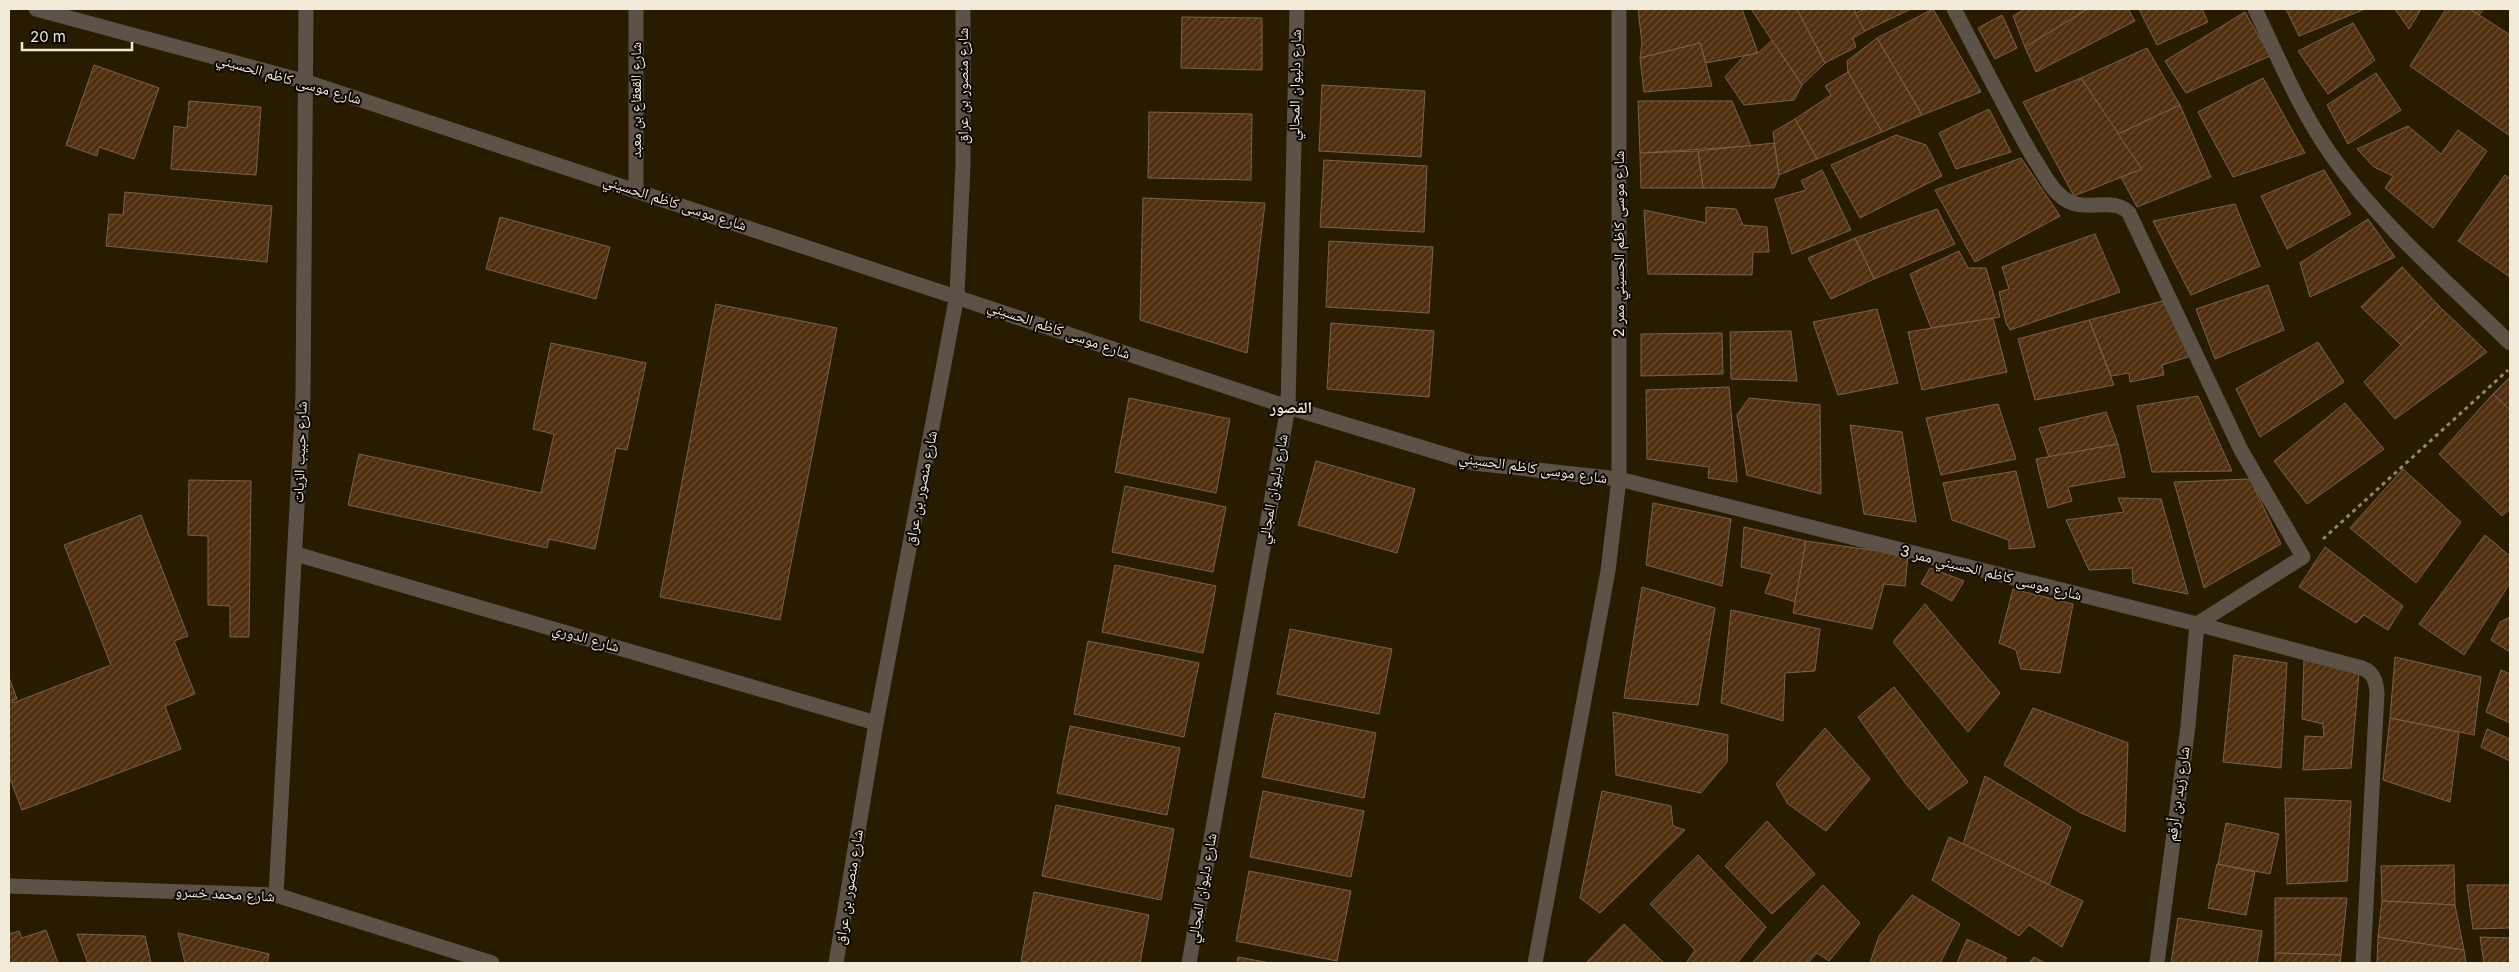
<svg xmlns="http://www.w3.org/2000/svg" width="2519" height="972" viewBox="0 0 2519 972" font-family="Inter,'Noto Naskh Arabic',sans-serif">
  <defs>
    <pattern id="building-hatch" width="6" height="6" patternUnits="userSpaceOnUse" patternTransform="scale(1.25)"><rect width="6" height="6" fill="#502f0f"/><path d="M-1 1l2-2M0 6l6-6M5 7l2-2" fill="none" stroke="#6a4d31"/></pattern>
  </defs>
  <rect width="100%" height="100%" fill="#271c00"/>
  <g fill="url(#building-hatch)" stroke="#7b614b">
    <polygon points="1638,9 1742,9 1758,53 1706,63 1700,43 1640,58 1642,44"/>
    <polygon points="1751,9 1797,9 1825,63 1802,85"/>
    <polygon points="1797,9 1854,9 1865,31 1853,38 1856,47 1825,63"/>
    <polygon points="1865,9 1911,9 1865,31 1855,13"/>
    <polygon points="1933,9 1981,92 1922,115 1877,38"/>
    <polygon points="2025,9 2088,9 2025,47 2013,16"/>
    <polygon points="2088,9 2128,9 2135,21 2036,72 2025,47"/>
    <polygon points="2139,9 2202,9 2208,22 2157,45"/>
    <polygon points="2286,9 2365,9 2299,36"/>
    <polygon points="2395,9 2421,9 2409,29"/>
    <polygon points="2446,9 2470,9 2510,35 2510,136 2410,66"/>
    <polygon points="2470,9 2484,9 2479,15"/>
    <polygon points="2245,12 2270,56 2186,93 2165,61"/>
    <polygon points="2002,15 2017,48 1995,59 1978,28"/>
    <polygon points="1182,17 1262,18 1262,70 1181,68"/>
    <polygon points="2353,23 2375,60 2328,94 2298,51"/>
    <polygon points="1877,38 1922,115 1882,132 1848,72 1847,61"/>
    <polygon points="1772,40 1802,85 1794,100 1744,105 1725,77 1744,56 1758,53"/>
    <polygon points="1700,43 1712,86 1644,92 1640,58"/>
    <polygon points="2147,48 2180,105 2118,134 2081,78"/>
    <polygon points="94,65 159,88 134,159 99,147 97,156 66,145"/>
    <polygon points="1848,72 1882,132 1817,159 1795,119 1831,95 1825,86"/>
    <polygon points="2376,73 2401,110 2348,144 2327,105"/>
    <polygon points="2081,78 2142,169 2074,196 2023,102"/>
    <polygon points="2263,78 2305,153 2233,177 2198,112"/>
    <polygon points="1322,85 1425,91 1421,157 1319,151"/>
    <polygon points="189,101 261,107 256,175 171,169 174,126 187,128"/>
    <polygon points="1638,101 1732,101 1751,146 1640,153"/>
    <polygon points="2180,105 2211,177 2137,207 2121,177 2142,169 2118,134"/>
    <polygon points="1989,109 2011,152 1956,169 1939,133"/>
    <polygon points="1149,112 1252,114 1251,180 1148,178"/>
    <polygon points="1795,119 1817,159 1779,175 1773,132"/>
    <polygon points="2408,126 2441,154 2458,130 2487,151 2433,228 2385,188 2393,176 2374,167 2357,149"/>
    <polygon points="1896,135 1926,145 1942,176 1860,218 1831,165"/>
    <polygon points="1774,143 1779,175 1774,188 1703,188 1698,151"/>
    <polygon points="1698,151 1703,188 1641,188 1640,153"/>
    <polygon points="2021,158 2060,216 1975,262 1935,190"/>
    <polygon points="1324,160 1427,166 1424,232 1320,227"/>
    <polygon points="1822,170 1851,230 1792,254 1775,199 1806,190 1801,181"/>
    <polygon points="2324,170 2351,214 2287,249 2261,196"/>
    <polygon points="2505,175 2510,179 2510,277 2458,241"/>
    <polygon points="125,192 272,206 267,262 106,246 109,214 123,215"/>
    <polygon points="1143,198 1265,203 1247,353 1140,320"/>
    <polygon points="2235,204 2260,266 2191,295 2153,221"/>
    <polygon points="1706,207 1736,209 1743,225 1767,227 1769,252 1753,252 1752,275 1648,274 1644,210 1706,223"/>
    <polygon points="1937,209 1955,244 1874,279 1855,238"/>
    <polygon points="500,217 610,247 596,299 486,269"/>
    <polygon points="2368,219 2395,257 2310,297 2300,263"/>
    <polygon points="2095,234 2120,292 2010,330 2006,323 1999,292 2009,289 2002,267"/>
    <polygon points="1855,238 1874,279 1831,299 1808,258"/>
    <polygon points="1329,241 1433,247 1429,313 1326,307"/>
    <polygon points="1959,251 1968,268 1986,268 2000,317 1931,328 1910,274"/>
    <polygon points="2402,267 2439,306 2401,345 2361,307"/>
    <polygon points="2268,285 2284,330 2215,359 2196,309"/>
    <polygon points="2163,301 2191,356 2162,365 2164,375 2130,382 2129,373 2111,376 2089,320"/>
    <polygon points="716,304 837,328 780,620 660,597"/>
    <polygon points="2439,306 2487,352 2395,419 2364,382"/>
    <polygon points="1877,309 1898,383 1838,395 1813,322"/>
    <polygon points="1993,318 2007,372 1922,390 1908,332"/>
    <polygon points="2089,320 2114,385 2035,400 2018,339"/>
    <polygon points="1331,323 1434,331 1429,397 1327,389"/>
    <polygon points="1791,331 1797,381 1731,379 1730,332"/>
    <polygon points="1722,333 1723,374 1641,376 1641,334"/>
    <polygon points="2318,342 2344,382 2260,437 2236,389"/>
    <polygon points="551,343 646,363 627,450 616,448 595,549 549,539 547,548 348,505 359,454 541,493 554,434 533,429"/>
    <polygon points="2510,377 2510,410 2493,394"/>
    <polygon points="1729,387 1737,482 1708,478 1709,467 1647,459 1646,390"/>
    <polygon points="2493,394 2510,410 2510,509 2502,516 2439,454"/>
    <polygon points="2198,396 2232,471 2152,472 2137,406"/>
    <polygon points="1129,398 1230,419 1216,493 1115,472"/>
    <polygon points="1749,398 1820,405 1821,494 1747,475 1737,415"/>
    <polygon points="2345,403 2384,449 2307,504 2274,461"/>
    <polygon points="1998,404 2016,459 1941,475 1926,418"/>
    <polygon points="2106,412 2118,444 2049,457 2039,428"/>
    <polygon points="1850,425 1902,432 1916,522 1864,514"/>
    <polygon points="2118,444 2125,477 2068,487 2072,501 2048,508 2036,459"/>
    <polygon points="1316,461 1415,489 1397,553 1298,525"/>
    <polygon points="2403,469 2461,522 2416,583 2350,528"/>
    <polygon points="2016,471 2035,547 2009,549 2009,540 1952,520 1943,483"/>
    <polygon points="2250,479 2281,544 2204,588 2174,482"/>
    <polygon points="189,480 251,481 249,637 230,637 230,606 208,605 208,536 188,535"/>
    <polygon points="1125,486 1226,507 1213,572 1112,552"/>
    <polygon points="2118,498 2161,499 2188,594 2133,583 2132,568 2089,570 2066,520 2124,512"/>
    <polygon points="1653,503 1731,519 1722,586 1646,565"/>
    <polygon points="141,515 188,636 174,641 195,694 165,706 181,749 22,810 9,776 9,677 17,699 12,701 13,703 111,665 64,545"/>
    <polygon points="1744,527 1806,541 1796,602 1765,593 1772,574 1741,567"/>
    <polygon points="2485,535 2510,556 2510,583 2464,655 2419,624"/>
    <polygon points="1806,541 1908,555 1905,586 1884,584 1872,629 1793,613"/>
    <polygon points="2325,547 2403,606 2388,630 2364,615 2356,623 2299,587"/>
    <polygon points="1115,565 1216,586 1203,653 1102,632"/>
    <polygon points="1930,568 1964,581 1952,601 1921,584"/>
    <polygon points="1642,587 1715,608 1698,705 1624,698"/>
    <polygon points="2013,589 2073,604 2060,673 2021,669 2016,650 1999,643"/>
    <polygon points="1925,604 2000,693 1968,732 1893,642"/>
    <polygon points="1731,610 1820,629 1815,671 1785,673 1783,721 1721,703"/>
    <polygon points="2510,617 2510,652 2491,640 2500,622"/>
    <polygon points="1290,629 1392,649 1379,714 1277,694"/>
    <polygon points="1088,641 1199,663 1184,737 1074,714"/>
    <polygon points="2234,655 2287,663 2281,768 2223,762"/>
    <polygon points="2395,657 2481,677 2474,735 2390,718"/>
    <polygon points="2304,660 2359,673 2351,768 2303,770 2305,736 2324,737 2323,724 2302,719"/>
    <polygon points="2501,670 2510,674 2510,723 2486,712"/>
    <polygon points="1894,687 1968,782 1929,810 1906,784 1858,717"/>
    <polygon points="2033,708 2128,743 2125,832 2079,812 2004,765"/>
    <polygon points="1613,712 1728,735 1727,762 1701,793 1616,775"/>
    <polygon points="1275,713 1376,733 1364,798 1262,777"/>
    <polygon points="2390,718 2459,732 2450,802 2383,780"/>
    <polygon points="1070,726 1180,748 1167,815 1057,793"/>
    <polygon points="1825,728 1870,779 1826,831 1788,804 1776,784"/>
    <polygon points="2487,729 2510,739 2510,761 2481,747"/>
    <polygon points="1985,776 2071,827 2049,885 1963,844"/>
    <polygon points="1263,791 1364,811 1351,877 1250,857"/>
    <polygon points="1602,791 1671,806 1673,826 1685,830 1600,913 1580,898"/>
    <polygon points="2285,798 2351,801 2347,881 2287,884"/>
    <polygon points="1056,805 1174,829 1161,900 1042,876"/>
    <polygon points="1767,821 1815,874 1772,914 1725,866"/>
    <polygon points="2226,823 2279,834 2270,874 2218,864"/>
    <polygon points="1949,837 2083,901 2062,947 2029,925 2019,936 1932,880"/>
    <polygon points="1698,855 1766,927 1737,963 1689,963 1687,962 1695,950 1650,904"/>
    <polygon points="2217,864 2255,872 2246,915 2208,908"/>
    <polygon points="2454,865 2455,905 2382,901 2381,866"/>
    <polygon points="1249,871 1351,891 1337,961 1236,941"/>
    <polygon points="1823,885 1860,923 1829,961 1817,953 1808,963 1752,963"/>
    <polygon points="2467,885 2510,885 2510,928 2473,929"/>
    <polygon points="1034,892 1149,915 1140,963 1031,963 1021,961"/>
    <polygon points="1912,895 1960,924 1940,963 1870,963 1879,936"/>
    <polygon points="2275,898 2347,898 2341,955 2275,953"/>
    <polygon points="2382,901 2455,905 2464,950 2378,937"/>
    <polygon points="2178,918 2262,931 2257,963 2171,963"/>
    <polygon points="1624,924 1664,963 1586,963"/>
    <polygon points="46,930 58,963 9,963 9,934 19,931 22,938"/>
    <polygon points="178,933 269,954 267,963 185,963"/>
    <polygon points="77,934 145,936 151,963 88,963"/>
    <polygon points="2378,937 2464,950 2466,963 2377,963"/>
    <polygon points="2480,937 2510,938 2510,963 2484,963"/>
    <polygon points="1967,939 2007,958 2004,963 1957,963"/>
    <polygon points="2275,953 2341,955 2340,963 2275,963"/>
    <polygon points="1238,957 1270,963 1237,963"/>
    <polygon points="2034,957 2045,963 2029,963"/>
  </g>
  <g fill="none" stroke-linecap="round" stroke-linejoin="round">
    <polyline stroke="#908771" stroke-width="3" stroke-dasharray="4 4" stroke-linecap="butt" points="2323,539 2508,370"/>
    <g stroke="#5c5248" stroke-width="15">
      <path d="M36,9l271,73 981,325 185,56 146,16 578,145 165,44c12,5 14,13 15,25l-14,270"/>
      <polyline points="636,9 636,191"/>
      <path d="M1954,9c26,49 51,100 79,148 9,13 16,30 29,40 21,18 51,-2 67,16l112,237 62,107 -106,67 -9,102 -31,237"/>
      <path d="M2255,9c24,50 45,102 77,147 50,71 117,127 178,187"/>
      <polyline points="296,554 876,723"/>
      <polyline points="9,886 276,895 492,963"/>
      <polyline points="276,895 303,396 306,9"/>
      <polyline points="836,963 876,723 957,295 963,165 963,9"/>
      <polyline points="1189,963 1288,407 1297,9"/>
      <polyline points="1535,963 1608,571 1619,479 1619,9"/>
    </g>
  </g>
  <g text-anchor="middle" stroke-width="4" stroke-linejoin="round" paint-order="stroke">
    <g font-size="15" fill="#f2ebda" stroke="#0c0701">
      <text transform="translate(289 79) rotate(16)" y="5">شارع موسى كاظم الحسيني</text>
      <text transform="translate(1295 85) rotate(-89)" y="5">شارع دليوان المجالي</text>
      <text transform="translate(963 86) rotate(-90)" y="5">شارع منصور بن عراق</text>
      <text transform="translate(636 100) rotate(-90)" y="5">شارع القعقاع بن معبد</text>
      <text transform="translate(675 203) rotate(18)" y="5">شارع موسى كاظم الحسيني</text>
      <text transform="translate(1619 244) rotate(-90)" y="5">شارع موسى كاظم الحسيني ممر 2</text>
      <text transform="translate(1059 330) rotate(19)" y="5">شارع موسى كاظم الحسيني</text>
      <text transform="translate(300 452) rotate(-88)" y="5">شارع حبيب الزيات</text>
      <text transform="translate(1533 468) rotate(8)" y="5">شارع موسى كاظم الحسيني</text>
      <text transform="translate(921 488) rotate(-79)" y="5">شارع منصور بن عراق</text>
      <text transform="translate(1273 489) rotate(-80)" y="5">شارع دليوان المجالي</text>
      <text transform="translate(1991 573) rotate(14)" y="5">شارع موسى كاظم الحسيني ممر 3</text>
      <text transform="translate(586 638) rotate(16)" y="5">شارع الدوري</text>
      <text transform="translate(2178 794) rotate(-82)" y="5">شارع زيد بن أرقم</text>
      <text transform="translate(849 887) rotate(-81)" y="5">شارع منصور بن عراق</text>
      <text transform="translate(1202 888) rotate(-80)" y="5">شارع دليوان المجالي</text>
      <text transform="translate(225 894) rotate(3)" y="5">شارع محمد خسرو</text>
    </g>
    <g font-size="16" font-weight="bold" fill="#f2ebda" stroke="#0c0701">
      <text x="1291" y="413">القصور</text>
    </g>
  </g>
  <rect width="2519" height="972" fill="none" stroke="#f2ebda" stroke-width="20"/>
  <path d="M22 42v8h110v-8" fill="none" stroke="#f2ebda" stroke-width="2.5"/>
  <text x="30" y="42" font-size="15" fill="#f2ebda" stroke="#0c0701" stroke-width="4" paint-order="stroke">20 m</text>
</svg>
